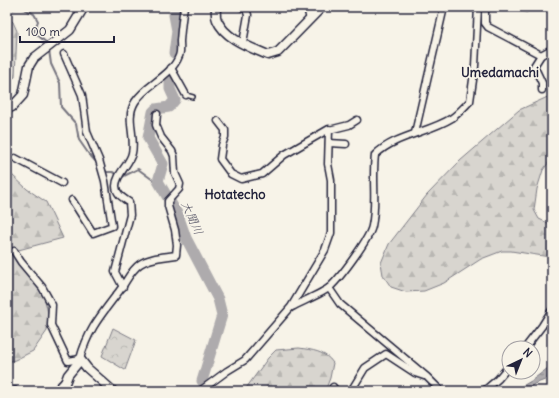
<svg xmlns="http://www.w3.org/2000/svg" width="559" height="398" viewBox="0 0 559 398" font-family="Delius,'Klee One',sans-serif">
  <defs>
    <pattern id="forest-firs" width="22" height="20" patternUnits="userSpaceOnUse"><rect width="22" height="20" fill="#d8d5cf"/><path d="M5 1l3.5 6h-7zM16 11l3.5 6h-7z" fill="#b9b7b3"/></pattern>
    <pattern id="park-crowns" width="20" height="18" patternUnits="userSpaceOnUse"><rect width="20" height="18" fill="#d8d5cf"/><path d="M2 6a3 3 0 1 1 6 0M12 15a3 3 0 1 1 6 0" fill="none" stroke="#b9b7b3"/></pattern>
    <pattern id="water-ripples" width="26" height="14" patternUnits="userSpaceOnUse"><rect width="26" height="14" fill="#aeabad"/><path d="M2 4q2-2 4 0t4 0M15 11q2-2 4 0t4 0" fill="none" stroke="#8d8b8e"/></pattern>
  </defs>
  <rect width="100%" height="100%" fill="#f7f3e8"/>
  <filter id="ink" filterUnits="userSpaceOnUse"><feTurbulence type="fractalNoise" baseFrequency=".025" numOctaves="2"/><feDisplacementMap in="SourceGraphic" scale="8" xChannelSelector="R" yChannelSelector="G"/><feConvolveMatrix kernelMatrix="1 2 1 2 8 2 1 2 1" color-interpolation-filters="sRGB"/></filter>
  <g filter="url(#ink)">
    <g fill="url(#forest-firs)" stroke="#7d7c85">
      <polygon points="7,16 13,22 17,31 15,77 7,82"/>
      <polygon points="552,95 552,158 543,170 537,189 534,210 539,219 552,225 552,256 550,257 511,251 502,251 481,259 444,283 424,291 406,292 391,287 383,275 381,263 389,244 427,195 460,161 519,110"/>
      <polygon points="12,175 27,189 46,202 63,238 11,252 44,296 48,313 47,331 33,351 15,360 7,362 7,189"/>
      <path d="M299,348c13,2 26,3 34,15l-3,15 -5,13h-81l24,-33 8,-8z"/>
    </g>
    <polygon fill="url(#park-crowns)" stroke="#7d7c85" points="113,328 136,340 125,370 102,356"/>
    <polygon fill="url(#water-ripples)" stroke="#76747f" points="552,365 552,372 545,380 534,384 526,391 514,391 531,381"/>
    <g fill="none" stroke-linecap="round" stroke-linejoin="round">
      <g stroke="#76747f" stroke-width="2">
        <polyline points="21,7 34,14 38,21 34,32 48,44"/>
        <polyline points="7,8 11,9 21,7"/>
        <polyline points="49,50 51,64 60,83 61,107 76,124 79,140 88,153 97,163"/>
        <polyline points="103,169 107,172 113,172 122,177 138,169 153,180 158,181"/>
      </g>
      <g stroke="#aeabad" stroke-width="11">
        <polyline points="174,53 177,31 174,15 175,7"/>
        <polyline points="170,80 170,89 175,100 169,107 156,109 153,112 148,138 163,164 158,181 178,215 186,238 218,299 222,315 202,381"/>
        <polyline points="208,389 208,391"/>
      </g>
      <g stroke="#22223b" stroke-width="6">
        <g id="lane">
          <polyline points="186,95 193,97"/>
          <polyline points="15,391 15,389"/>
        </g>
      </g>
      <g stroke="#22223b" stroke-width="9">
        <g id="street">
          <polyline points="242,7 246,9 248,15 243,43"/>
          <polyline points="307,7 310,20"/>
          <polyline points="485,7 485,23 488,27 541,55 552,49"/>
          <polyline points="524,7 526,8"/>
          <polyline points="64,54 82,95 87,132 99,160 105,181 112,226 93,233 72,200"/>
          <polyline points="541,55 534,66 542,83 542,90"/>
          <polyline points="171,68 186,95"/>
          <polyline points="329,130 349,125 357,120"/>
          <polyline points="415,133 444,7"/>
          <polyline points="329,143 346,144"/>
          <polyline points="15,158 62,183"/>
          <path d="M14,251l7,11 21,25 10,18 -1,20 17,36 12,-2c8,-30 22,-45 40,-69 7,-9 10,-19 20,-26 10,-7 25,-7 36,-9l1,-10 -2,-15 -7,-24v-5l11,-12 1,-5 -5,-11 -1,-17 -2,-5 -11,-14 -5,-12 1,-11"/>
          <path d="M123,287l-8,-15 15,-57 -1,-13c-6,-4 -13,-8 -13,-16 0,-12 14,-22 16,-33 4,-17 -7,-35 3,-51 11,-18 36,-25 44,-46 2,-4 1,-11 1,-15 1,-12 2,-23 4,-34"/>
          <polyline points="329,288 340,304 427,377 441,391"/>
          <path d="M292,307c9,-5 31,-14 38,-20 10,-9 40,-49 42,-61 5,-23 0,-47 3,-71 20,-20 53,-22 77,-37 7,-5 12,-11 18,-17l5,-35 3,-59"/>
          <polyline points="525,348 542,326 552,310"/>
          <polyline points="333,387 336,391"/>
          <polyline points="55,391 65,381"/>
          <polyline points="200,391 227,371 245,360 291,307 325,250 331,233 331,180 328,164 329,129 284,155 262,174 241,179 231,174 220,159 222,145 225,137 225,130 218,121"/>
          <polyline points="351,391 365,368 386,354 415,373 424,376"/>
          <polyline points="484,391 498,379 509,366"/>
        </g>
      </g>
      <g stroke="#22223b" stroke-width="11">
        <g id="secondary">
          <path d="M216,7c0,4 -1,9 1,13 8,19 33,27 51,35l10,-3 44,-45"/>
          <polyline points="7,109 12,107 23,95 29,66 34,58 70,30 84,7"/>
          <polyline points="62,391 68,375 77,364 80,359 87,368 113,391"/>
        </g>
      </g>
      <use href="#lane" stroke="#f7f3e8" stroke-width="3"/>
      <use href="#street" stroke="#f7f3e8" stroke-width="6"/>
      <use href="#secondary" stroke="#f7f3e8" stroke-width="8"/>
    </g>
  </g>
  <g text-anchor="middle" stroke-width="3.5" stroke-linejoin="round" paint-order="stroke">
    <g font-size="12" font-style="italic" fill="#535263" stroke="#f7f3e8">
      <text transform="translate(192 218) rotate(66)" y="4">大聞川</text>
    </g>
    <g font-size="13" font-weight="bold" fill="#22223b" stroke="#f7f3e8">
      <text x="500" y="77">Umedamachi</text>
      <text x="235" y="199">Hotatecho</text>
    </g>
  </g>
  <rect width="559" height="398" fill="none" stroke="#f7f3e8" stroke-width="24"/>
  <rect x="12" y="12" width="535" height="374" fill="none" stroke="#22223b" stroke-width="1.5" filter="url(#ink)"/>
  <g transform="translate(521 360) rotate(43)"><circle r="19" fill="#f7f3e8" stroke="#a29fa3"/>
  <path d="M0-3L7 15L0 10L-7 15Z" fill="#22223b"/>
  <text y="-6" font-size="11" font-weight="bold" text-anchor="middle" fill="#22223b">N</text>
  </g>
  <path d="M20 36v6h94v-6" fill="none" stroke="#22223b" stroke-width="2"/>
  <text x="26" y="36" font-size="12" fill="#22223b" stroke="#f7f3e8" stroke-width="3" paint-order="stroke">100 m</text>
</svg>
